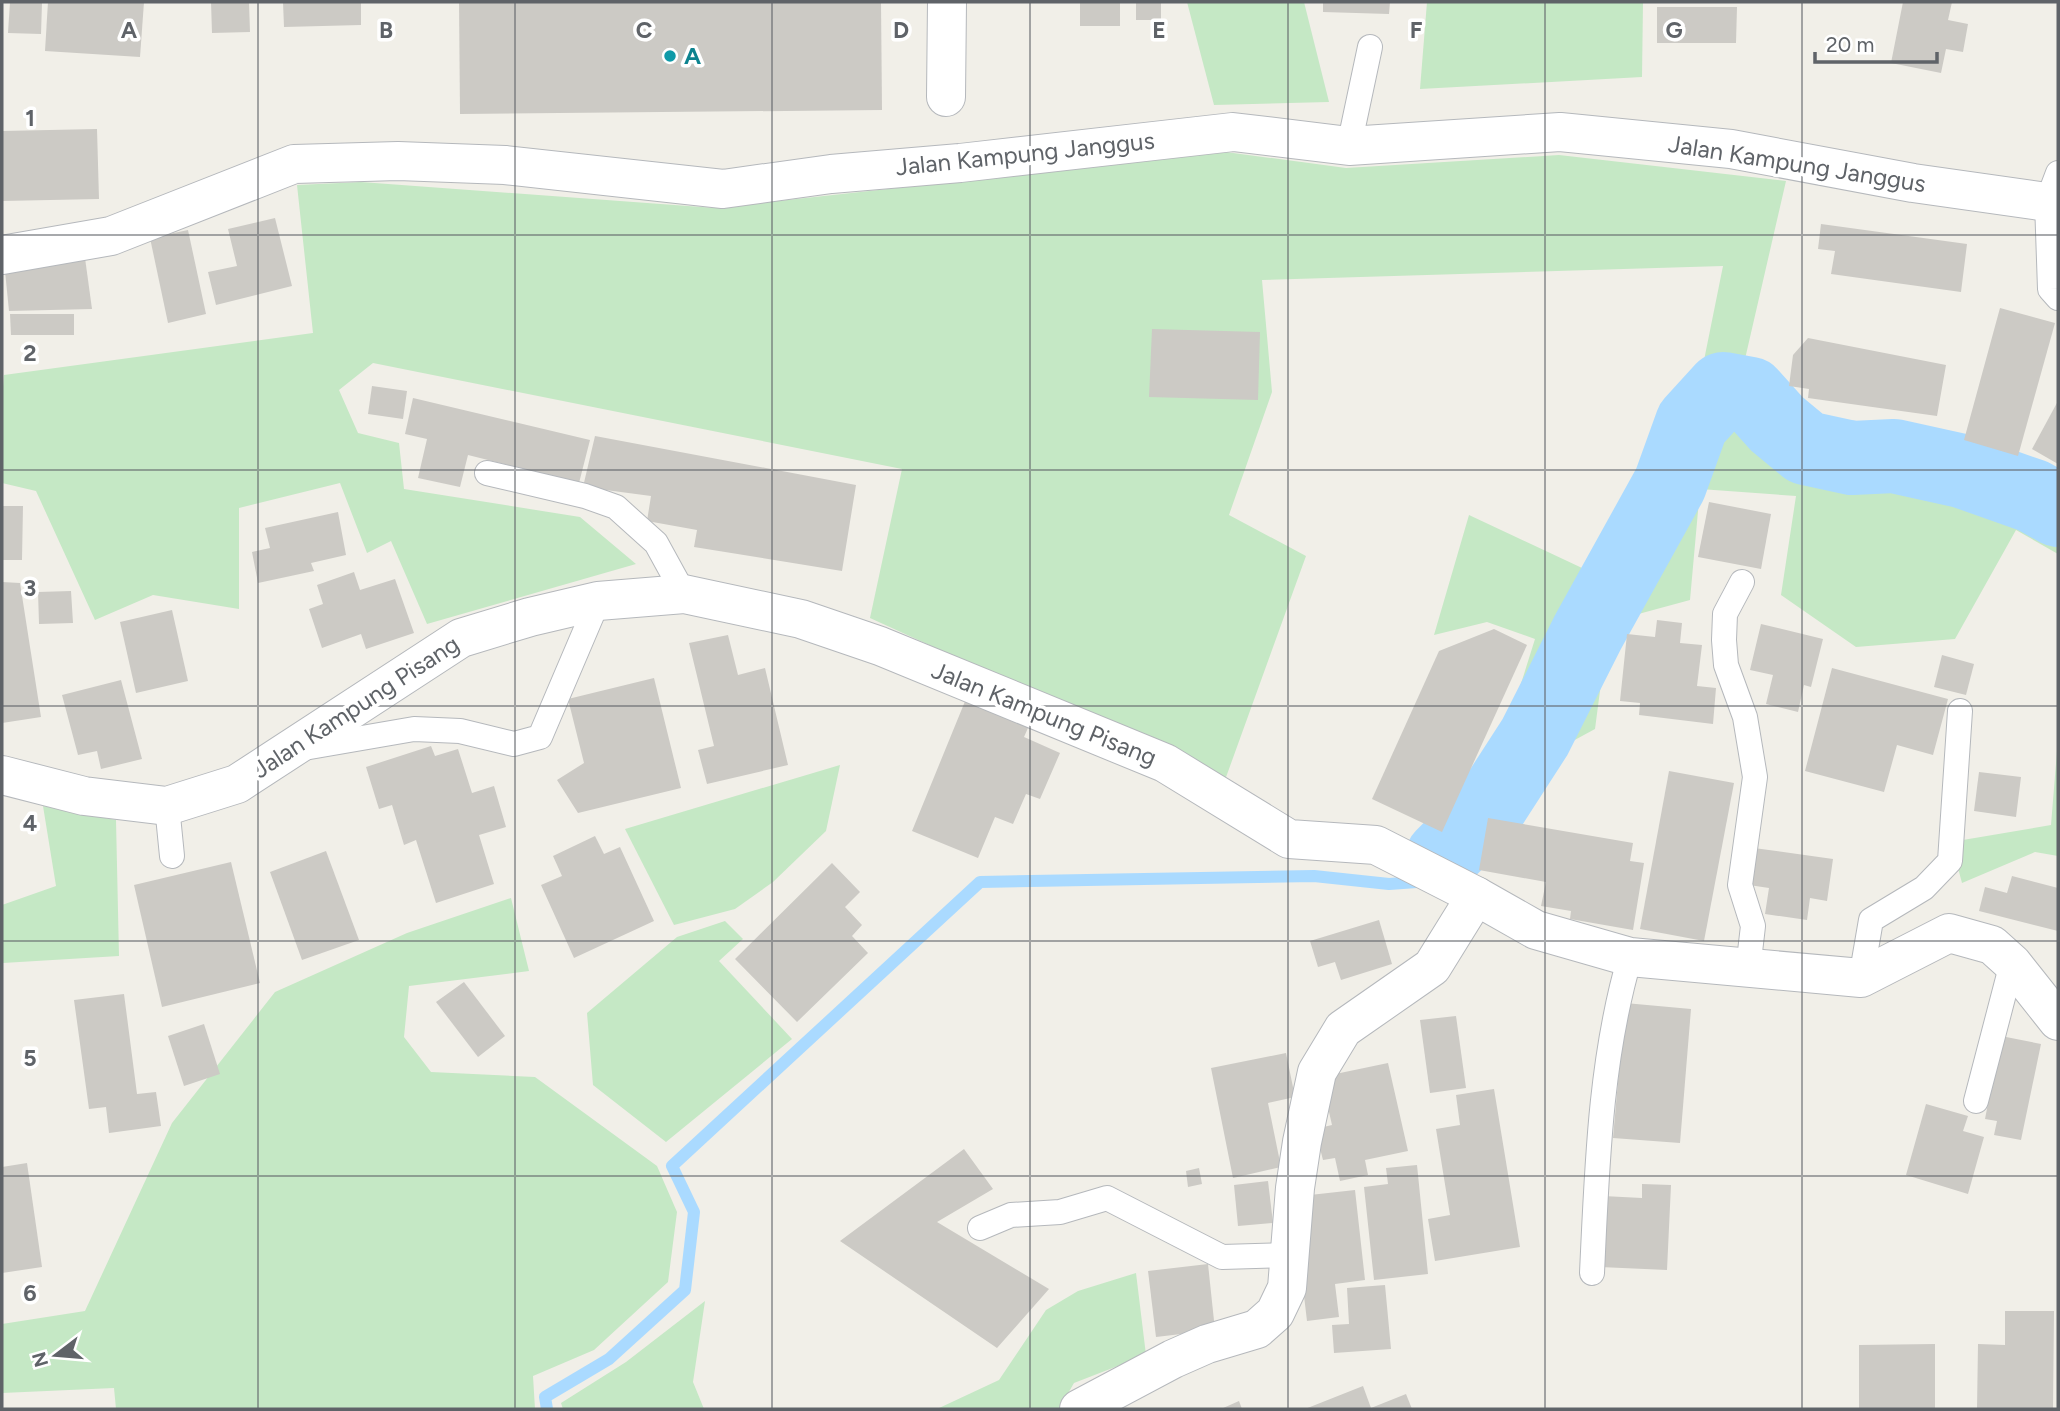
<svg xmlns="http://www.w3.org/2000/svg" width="2060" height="1411" viewBox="0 0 2060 1411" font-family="Figtree,sans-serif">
  <rect width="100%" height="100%" fill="#f1efe8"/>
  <g fill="#c5e8c5">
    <polygon points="1187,2 1304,2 1329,102 1214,105"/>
    <polygon points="1427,2 1643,2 1642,77 1420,89"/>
    <polygon points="1226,152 1346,168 1559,155 1786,181 1745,359 1819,419 2018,460 2058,483 2058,554 2016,530 1955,639 1856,647 1781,595 1796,496 1700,489 1690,600 1609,622 1595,729 1571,742 1537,783 1486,795 1535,639 1487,622 1434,635 1469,515 1597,575 1698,390 1723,266 1262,280 1272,392 1229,515 1306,556 1225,780 870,618 902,469 373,363 339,390 358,433 399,443 404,489 580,517 636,564 427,624 391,541 367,553 340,483 239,508 239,609 153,595 95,620 36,491 2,483 2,398 4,375 313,333 297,185 361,182 715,208"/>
    <polygon points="2058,739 2058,856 2035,852 1962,883 1951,842 2051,825"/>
    <polygon points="840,765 826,831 773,882 735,909 674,925 625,829"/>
    <polygon points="43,806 116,820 119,956 3,963 2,905 56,886"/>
    <polygon points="511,898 529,971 409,986 404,1037 431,1072 535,1077 657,1166 677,1212 668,1282 594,1350 533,1376 535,1409 116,1409 114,1388 2,1393 2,1324 85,1311 172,1123 275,992 407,933"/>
    <polygon points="725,921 743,939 719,961 792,1039 666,1142 593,1085 587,1013 677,937"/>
    <polygon points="1136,1273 1146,1355 1074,1383 1059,1409 937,1409 999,1380 1046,1310 1078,1291"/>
    <polygon points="705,1301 693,1382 704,1409 563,1409 561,1403 626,1362"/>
  </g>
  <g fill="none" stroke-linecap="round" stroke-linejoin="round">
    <polyline stroke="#aadaff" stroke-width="12" points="547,1409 545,1397 609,1359 685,1290 694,1212 672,1166 980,882 1314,876 1389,884 1417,882"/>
    <polyline stroke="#aadaff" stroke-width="74" points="1442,857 1486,813 1535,737 1588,632 1670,484 1692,423 1723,389 1750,394 1777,424 1806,448 1852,458 1894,456 1962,471 2033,496 2058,510"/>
  </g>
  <g fill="#cccac5">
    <polygon points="10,2 42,2 41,34 8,33"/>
    <polygon points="48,2 144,2 140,57 45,51"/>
    <polygon points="211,2 249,2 250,32 212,33"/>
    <polygon points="283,2 361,2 361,25 284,27"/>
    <polygon points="459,2 881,2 882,110 460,114"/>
    <rect x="1080" y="2" width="40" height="24"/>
    <rect x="1136" y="2" width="25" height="18"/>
    <polygon points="1323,2 1390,2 1389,14 1323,12"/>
    <polygon points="1903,2 1952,2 1948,20 1968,24 1963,52 1946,49 1941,73 1891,63"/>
    <polygon points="1657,7 1737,7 1736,43 1657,43"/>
    <polygon points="97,129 99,199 2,201 2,131"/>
    <polygon points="275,218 292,286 216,305 208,272 237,266 228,229"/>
    <polygon points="1821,224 1967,244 1961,292 1831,274 1835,251 1818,249"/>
    <polygon points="188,230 206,314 168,323 150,238"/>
    <polygon points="85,258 92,309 9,311 5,271"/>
    <polygon points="2000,308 2055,323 2018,456 1964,440"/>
    <polygon points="10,314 74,314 74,335 11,335"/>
    <polygon points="1152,329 1260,332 1258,400 1149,397"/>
    <polygon points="1808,338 1946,365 1937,416 1808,398 1809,389 1789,386 1793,355"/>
    <polygon points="372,386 407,391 403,419 368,414"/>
    <polygon points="413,398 590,440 579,483 468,455 460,487 418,478 427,439 405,434"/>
    <polygon points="2058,401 2058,464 2032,449"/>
    <polygon points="595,436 856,485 842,571 694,547 697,530 647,521 651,496 583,487"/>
    <polygon points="1709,502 1771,514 1761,569 1698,557"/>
    <polygon points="2,506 23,506 22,560 2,560"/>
    <polygon points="338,512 346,555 311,563 314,571 258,583 252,552 270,548 265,528"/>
    <polygon points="354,572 360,590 395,579 414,633 366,649 361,634 322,648 309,609 323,604 317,585"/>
    <polygon points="2,582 20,583 41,717 2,723"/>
    <polygon points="71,591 73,623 39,624 38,592"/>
    <polygon points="172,610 188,681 136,693 120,622"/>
    <polygon points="1657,620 1682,623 1680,643 1702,645 1697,686 1716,688 1713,724 1639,715 1640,703 1620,701 1627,634 1655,637"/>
    <polygon points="1761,624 1823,639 1811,687 1804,685 1798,712 1766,704 1773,675 1750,670"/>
    <polygon points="1494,629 1527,645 1442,832 1372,799 1439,651"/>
    <polygon points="728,635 738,675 765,668 788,765 707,784 698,750 714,746 689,643"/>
    <polygon points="1942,655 1974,664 1966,695 1934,687"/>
    <polygon points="1832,668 1948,699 1933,755 1897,745 1884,792 1805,771"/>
    <polygon points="654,678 681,788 578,813 557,780 584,763 568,699"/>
    <polygon points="121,680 142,759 101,769 97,751 78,755 62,695"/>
    <polygon points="968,694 1031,721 1024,737 1060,753 1040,799 1026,794 1013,824 995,817 978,858 912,831"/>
    <polygon points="431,746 435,756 458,749 472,793 494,786 506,827 479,835 494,884 436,903 416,840 404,845 392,805 379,809 366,767"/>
    <polygon points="1669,771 1734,783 1704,941 1640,929"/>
    <polygon points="1979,772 2021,777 2016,817 1974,811"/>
    <polygon points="1488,818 1633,843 1630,861 1644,863 1633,930 1570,919 1571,911 1541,906 1546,882 1479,870"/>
    <polygon points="595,836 604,854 620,847 654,921 574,958 541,885 562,876 553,856"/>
    <polygon points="1754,848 1833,859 1827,901 1810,898 1807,920 1765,914 1769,888 1749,885"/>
    <polygon points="326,851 359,940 302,960 270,872"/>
    <polygon points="231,862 260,983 162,1007 134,885"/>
    <polygon points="832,863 860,892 845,907 862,925 852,936 868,953 797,1022 735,959"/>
    <polygon points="2012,876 2058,888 2058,931 1979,911 1985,887 2007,893"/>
    <polygon points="1379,920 1392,964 1341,980 1335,962 1318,967 1310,941"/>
    <polygon points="464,982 505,1036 478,1057 436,1002"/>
    <polygon points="124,994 137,1094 156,1092 161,1126 109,1133 106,1107 89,1109 74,1000"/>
    <polygon points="1625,1003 1691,1009 1680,1143 1613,1138"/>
    <polygon points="1456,1016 1466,1088 1430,1093 1420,1020"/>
    <polygon points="204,1024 220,1074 184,1086 168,1036"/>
    <polygon points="2001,1036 2041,1044 2021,1140 1994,1135 1997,1121 1985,1119"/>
    <polygon points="1286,1053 1295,1097 1268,1103 1281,1167 1233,1178 1211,1068"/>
    <polygon points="1388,1063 1408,1151 1365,1160 1368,1175 1340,1181 1335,1158 1323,1160 1315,1129 1332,1125 1321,1077"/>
    <polygon points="1494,1089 1520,1247 1435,1261 1428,1219 1450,1215 1436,1129 1460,1125 1456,1095"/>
    <polygon points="1926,1104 1968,1116 1963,1131 1984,1137 1968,1194 1906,1175"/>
    <polygon points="964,1149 993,1189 937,1222 1049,1289 997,1348 840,1241"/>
    <polygon points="27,1163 42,1267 2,1273 2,1167"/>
    <polygon points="1417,1165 1428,1274 1374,1280 1364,1187 1388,1184 1386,1168"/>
    <polygon points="1199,1168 1202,1184 1188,1187 1186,1171"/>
    <polygon points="1268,1181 1273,1223 1238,1226 1234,1185"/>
    <polygon points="1642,1184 1671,1185 1667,1270 1600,1267 1603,1196 1642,1198"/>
    <polygon points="1355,1190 1365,1280 1335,1284 1339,1317 1307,1321 1300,1262 1309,1260 1301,1196"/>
    <polygon points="1208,1264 1215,1330 1156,1337 1148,1271"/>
    <polygon points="1385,1285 1391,1349 1334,1353 1332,1325 1349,1324 1347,1288"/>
    <polygon points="2005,1311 2054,1311 2053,1409 1977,1409 1978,1344 2005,1345"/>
    <polygon points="1935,1344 1935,1409 1859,1409 1859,1345"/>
    <polygon points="1363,1386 1371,1408 1406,1394 1412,1409 1305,1409"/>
    <polygon points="1239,1401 1242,1409 1221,1409"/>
  </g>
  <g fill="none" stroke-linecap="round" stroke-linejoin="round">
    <g stroke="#b5b8bc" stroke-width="26">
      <g id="lane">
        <polyline points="1349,146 1370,47"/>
        <polyline points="2058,173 2047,202 2050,289 2058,298"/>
        <polyline points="487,473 585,496 616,507 656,543 684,594"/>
        <polyline points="1742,582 1725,614 1724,640 1726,665 1745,717 1755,777 1740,885 1753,926 1748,969"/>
        <polyline points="304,748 414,729 460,731 514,744 540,737 598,601"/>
        <polyline points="167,806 172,856"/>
        <polyline points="1861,978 1871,920 1924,888 1950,861 1960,711"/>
        <polyline points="1976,1101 2012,963"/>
        <polyline points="980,1228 1011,1215 1060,1212 1107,1198 1222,1257 1288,1255"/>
        <path d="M1592,1273c5,-105 8,-214 38,-316"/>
      </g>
    </g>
    <g stroke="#b5b8bc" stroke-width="40">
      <g id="street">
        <polyline points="946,97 947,2"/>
        <polyline points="2,255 111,236 294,164 398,161 505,165 723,189 831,174 960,163 1233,132 1349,146 1560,132 1731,149 1913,183 2047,202 2058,202"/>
        <polyline points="2,775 84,796 167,806 237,784 461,638 530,617 598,601 684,594 801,619 880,646 1165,763 1289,839 1376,845 1476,896 1536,930 1630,957 1861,978 1949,933 1992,945 2012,963 2058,1021"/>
        <polyline points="1079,1409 1173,1359 1207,1344 1257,1329 1275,1313 1287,1288 1295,1188 1302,1142 1317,1072 1343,1029 1432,967 1476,896"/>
      </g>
    </g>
    <use href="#lane" stroke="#fff" stroke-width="24"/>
    <use href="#street" stroke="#fff" stroke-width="38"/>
  </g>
  <path fill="none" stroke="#5f6368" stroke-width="2" stroke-opacity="0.55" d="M258,2v1407M515,2v1407M772,2v1407M1030,2v1407M1288,2v1407M1545,2v1407M1802,2v1407M2,235h2056M2,470h2056M2,706h2056M2,941h2056M2,1176h2056"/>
  <circle fill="#0f9aa8" stroke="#fff" stroke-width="2.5" cx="670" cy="56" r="7"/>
  <g text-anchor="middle" stroke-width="7" stroke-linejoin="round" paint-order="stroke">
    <g font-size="24" font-weight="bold" fill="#0d838f" stroke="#fff" text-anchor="start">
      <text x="684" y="64">A</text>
    </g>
    <g font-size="24" fill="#5f6368" stroke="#fff">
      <text transform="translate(1025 154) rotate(-6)" y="8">Jalan Kampung Janggus</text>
      <text transform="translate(1797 164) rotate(9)" y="8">Jalan Kampung Janggus</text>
      <text transform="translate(356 707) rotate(-33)" y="8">Jalan Kampung Pisang</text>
      <text transform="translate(1044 714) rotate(22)" y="8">Jalan Kampung Pisang</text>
    </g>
  </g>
  <g font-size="23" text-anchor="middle" font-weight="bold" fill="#5f6368" stroke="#fff" stroke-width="7" stroke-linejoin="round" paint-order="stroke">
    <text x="129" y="38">A</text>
    <text x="386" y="38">B</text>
    <text x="644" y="38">C</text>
    <text x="901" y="38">D</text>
    <text x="1159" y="38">E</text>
    <text x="1416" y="38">F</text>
    <text x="1674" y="38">G</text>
    <text x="30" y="126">1</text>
    <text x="30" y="361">2</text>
    <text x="30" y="596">3</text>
    <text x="30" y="831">4</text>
    <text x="30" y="1066">5</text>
    <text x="30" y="1301">6</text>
  </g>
  <rect width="2060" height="1411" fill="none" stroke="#5f6368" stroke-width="7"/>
  <g transform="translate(56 1355) rotate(254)" stroke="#ffffff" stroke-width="5" paint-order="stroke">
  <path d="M0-5L12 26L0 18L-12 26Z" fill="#5f6368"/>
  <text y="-10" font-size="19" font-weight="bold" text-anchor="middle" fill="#5f6368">N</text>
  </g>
  <path d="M1815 52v10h122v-10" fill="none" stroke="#5f6368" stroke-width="3.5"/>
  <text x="1826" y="52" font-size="21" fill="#5f6368" stroke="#ffffff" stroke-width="5" paint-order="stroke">20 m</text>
</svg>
